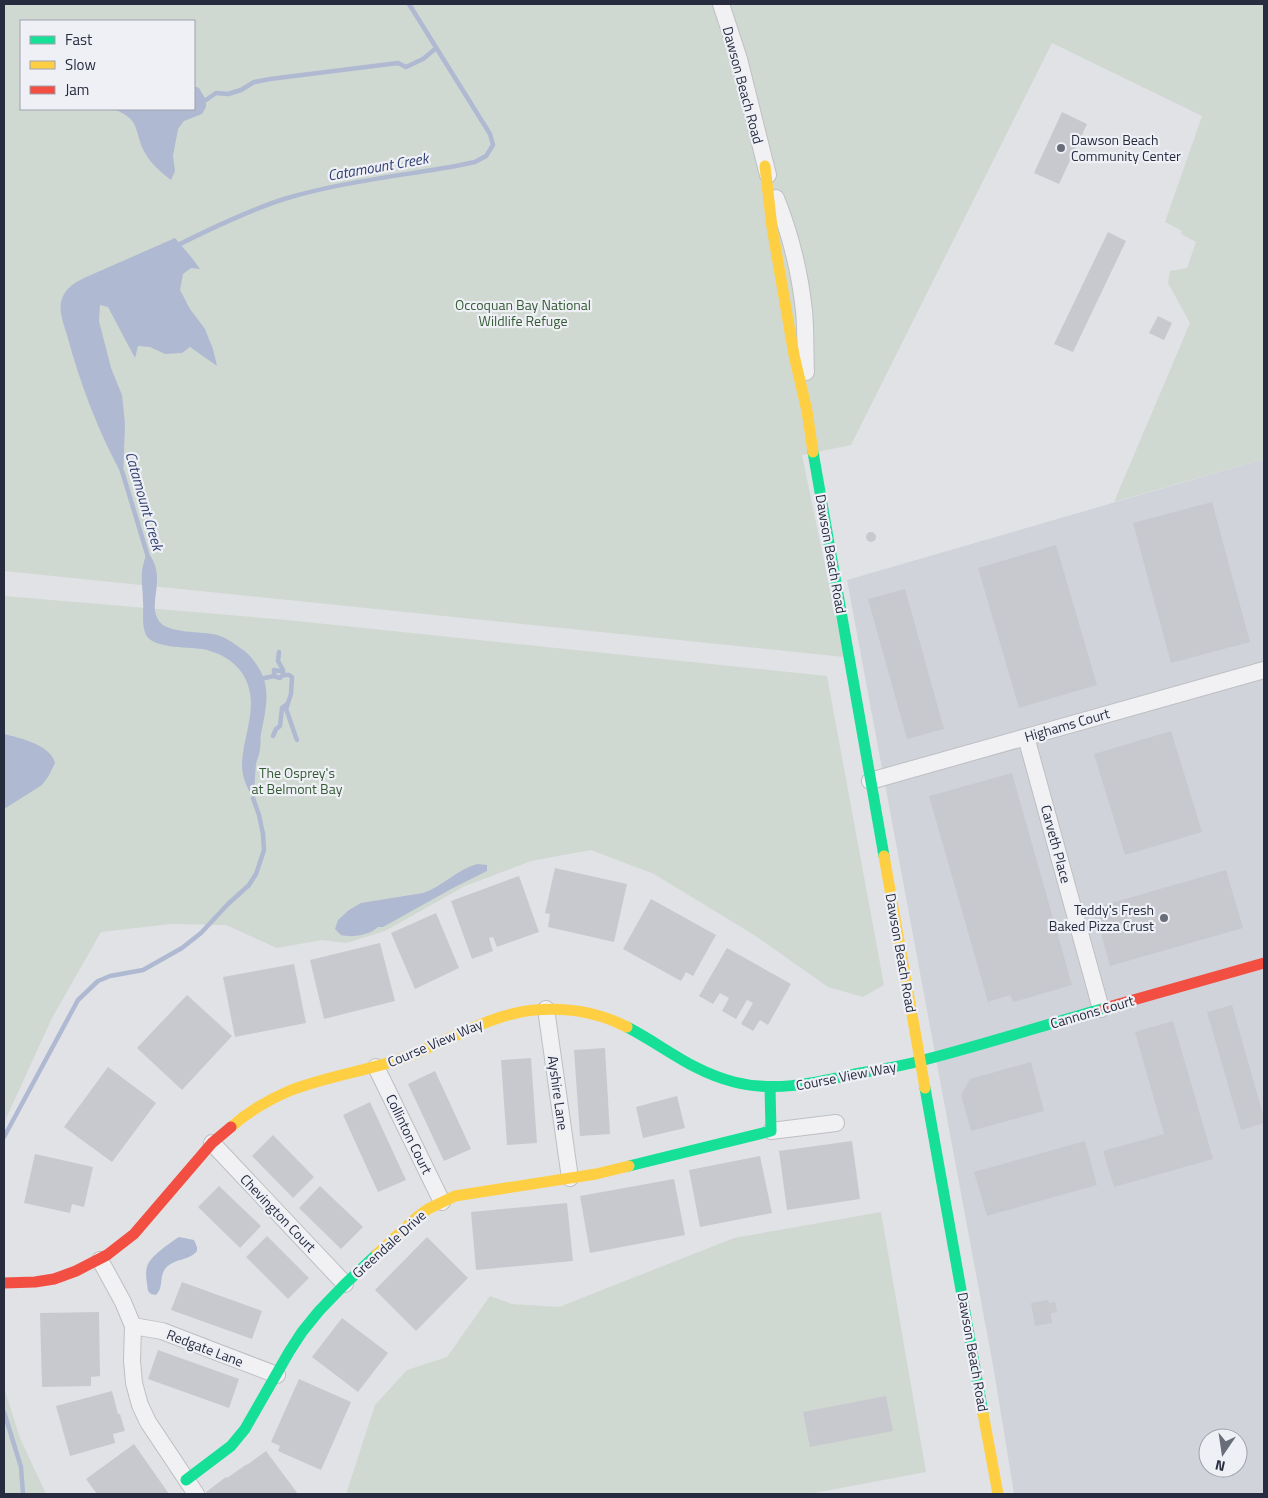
<svg xmlns="http://www.w3.org/2000/svg" width="1268" height="1498" viewBox="0 0 1268 1498" font-family="'Titillium Web',sans-serif">
  <rect width="100%" height="100%" fill="#e1e2e6"/>
  <path fill="#d1d3db" fill-rule="evenodd" d="M1264,459v1035h-250l-20,-123 -147,-791zM1208,1438h30v30h-30z"/>
  <g fill="#cfd9d1" fill-rule="evenodd">
    <path d="M4,4h1260v455l-150,43 76,-179 -22,-40 2,-12 17,-3 9,-26 -15,-8 1,-3 -17,-9 37,-106 -150,-73 -201,402 -49,10 42,202 -840,-86zM21,21h173v88h-173z"/>
    <polygon points="4,596 287,620 827,676 884,985 863,997 828,987 754,935 654,874 591,850 531,861 465,886 385,931 346,943 322,940 277,948 226,925 171,924 101,932 52,1018 4,1123"/>
    <polygon points="881,1212 926,1472 809,1494 346,1494 375,1405 407,1370 447,1357 490,1296 512,1304 559,1307 734,1238"/>
    <polygon points="4,1388 20,1438 46,1494 4,1494"/>
  </g>
  <g fill="#afb9d2">
    <path d="M194,86l5,2 7,12v7l-4,7 -18,7 -6,8 -5,27 2,15 -4,9c-12,-9 -23,-19 -29,-33 -8,-21 -3,-27 -28,-38h80z"/>
    <path d="M175,238l17,20 8,11 -9,-1 -8,6 -3,16 10,19 15,20 8,20 4,17 -27,-19 -8,6 -17,1 -15,-7 -12,-1 -3,12 -27,-51 -8,-2 -1,16 12,47 11,27 3,29 -2,53c-24,-44 -43,-93 -56,-142 -3,-10 -8,-22 -6,-33 3,-13 13,-19 23,-24z"/>
    <path d="M147,552c22,24 -1,52 12,69 9,13 43,10 58,14 8,2 17,8 23,13 6,3 10,8 14,13 19,24 12,46 7,73 -1,5 0,10 -1,15 0,5 -3,10 -4,15 -1,12 -2,26 -1,38 -6,-11 -13,-23 -13,-36 0,-31 20,-63 0,-93 -8,-12 -21,-19 -35,-23 -15,-4 -53,0 -61,-15 -5,-11 -2,-23 -3,-34 0,-10 -2,-20 -1,-30 1,-7 3,-13 5,-19z"/>
    <path d="M4,734c16,4 47,11 51,29l-7,14 -6,8 -38,24z"/>
    <path d="M477,864l10,1v6l-34,17 -70,39h-5c-8,8 -26,11 -37,8l-6,-6 3,-9 11,-10 12,-7 62,-10c19,-6 33,-23 54,-29z"/>
    <path d="M179,1237l15,3 3,7v4c-8,10 -23,7 -32,18 -6,8 -1,18 -9,26l-5,-1 -3,-3c-1,-8 -3,-17 -1,-24 2,-10 24,-25 32,-30z"/>
  </g>
  <g fill="none" stroke-linecap="round" stroke-linejoin="round">
    <g stroke="#afb9d2" stroke-width="4.5">
      <polyline points="206,100 216,93 228,94 241,90 254,82 270,79 398,63 406,67 423,59 435,49"/>
      <path d="M176,246c34,-17 71,-35 108,-47 56,-17 115,-23 172,-33l19,-4 11,-6 7,-11 -3,-11 -81,-130"/>
      <polyline points="122,471 148,557"/>
      <polyline points="279,652 278,661 283,670 283,675"/>
      <polyline points="274,676 274,670 280,671 283,670"/>
      <path d="M260,679l14,-3 6,2 3,-3h6l3,2 -1,17 -5,15c4,10 7,21 11,31"/>
      <polyline points="273,736 276,729 280,726 282,708 287,704"/>
      <polyline points="4,1137 78,1000 98,981 110,976 143,970 182,948 201,933 228,904 249,885 256,874 264,850 263,834 259,815 253,798"/>
      <polyline points="4,1412 21,1467 23,1494"/>
    </g>
  </g>
  <g fill="#c8c9ce">
    <polygon points="1062,112 1087,124 1059,184 1034,173"/>
    <polygon points="1108,232 1126,241 1073,352 1054,344"/>
    <polygon points="1158,316 1172,323 1164,340 1149,333"/>
    <polygon points="1212,502 1250,642 1171,663 1133,523"/>
    <circle cx="871" cy="537" r="5"/>
    <polygon points="1056,545 1097,685 1019,708 978,568"/>
    <polygon points="905,589 944,729 907,739 868,599"/>
    <polygon points="1171,731 1202,832 1125,855 1094,754"/>
    <polygon points="1012,773 1072,985 1013,1002 1010,995 988,1002 929,796"/>
    <polygon points="555,868 627,884 614,942 548,927 550,914 545,913"/>
    <polygon points="1226,870 1243,928 1110,966 1094,908"/>
    <polygon points="519,876 539,932 497,947 493,937 489,938 493,951 472,959 451,901"/>
    <polygon points="651,899 716,935 693,976 686,972 681,981 623,949"/>
    <polygon points="436,913 459,968 415,989 391,933"/>
    <polygon points="380,943 395,1001 324,1019 310,960"/>
    <polygon points="727,948 791,984 768,1025 760,1020 753,1031 741,1024 753,1003 747,1000 736,1019 722,1011 729,998 720,993 713,1004 699,996"/>
    <polygon points="294,964 306,1023 235,1037 223,977"/>
    <polygon points="187,995 232,1036 182,1090 137,1048"/>
    <polygon points="1232,1005 1264,1118 1264,1123 1241,1130 1207,1012"/>
    <polygon points="1173,1021 1213,1159 1114,1187 1103,1151 1164,1134 1135,1032"/>
    <polygon points="605,1048 610,1134 580,1136 574,1050"/>
    <polygon points="531,1058 537,1143 507,1145 501,1060"/>
    <polygon points="1031,1062 1044,1111 971,1131 961,1095 970,1079"/>
    <polygon points="108,1067 156,1103 112,1162 64,1127"/>
    <polygon points="435,1071 471,1149 444,1161 408,1084"/>
    <polygon points="677,1096 685,1128 643,1138 636,1107"/>
    <polygon points="370,1102 406,1180 378,1192 343,1115"/>
    <polygon points="273,1135 314,1177 293,1198 252,1156"/>
    <polygon points="852,1141 860,1199 787,1210 779,1151"/>
    <polygon points="1085,1141 1097,1185 987,1216 974,1172"/>
    <polygon points="35,1154 93,1167 84,1207 72,1204 70,1213 24,1203"/>
    <polygon points="760,1156 772,1213 700,1227 689,1170"/>
    <polygon points="674,1179 685,1235 590,1253 580,1196"/>
    <polygon points="219,1186 261,1226 240,1248 198,1207"/>
    <polygon points="320,1186 363,1227 341,1249 299,1208"/>
    <polygon points="567,1203 573,1261 476,1270 471,1212"/>
    <polygon points="267,1236 309,1278 288,1299 246,1257"/>
    <polygon points="427,1237 468,1278 416,1331 375,1290"/>
    <polygon points="182,1282 262,1311 252,1339 171,1310"/>
    <polygon points="1048,1300 1049,1303 1055,1302 1057,1312 1051,1313 1052,1323 1035,1326 1031,1303"/>
    <polygon points="99,1312 100,1376 91,1377 91,1386 42,1387 40,1313"/>
    <polygon points="342,1318 388,1353 358,1392 312,1357"/>
    <polygon points="158,1350 239,1379 229,1408 148,1379"/>
    <polygon points="299,1379 351,1402 321,1470 278,1451 280,1446 271,1442"/>
    <polygon points="112,1391 118,1414 120,1414 125,1431 113,1434 115,1443 70,1456 56,1406"/>
    <polygon points="886,1396 893,1431 810,1447 803,1412"/>
    <polygon points="134,1444 169,1494 97,1494 86,1479"/>
    <polygon points="266,1451 298,1494 208,1494 206,1492 226,1477 227,1478 247,1464 247,1465"/>
  </g>
  <g fill="none" stroke-linecap="round" stroke-linejoin="round">
    <g stroke="#bebfc3" stroke-width="18">
      <g id="street">
        <polyline points="721,4 739,59 768,175"/>
        <path d="M776,198c14,35 24,75 28,113 2,20 1,41 2,61"/>
        <polyline points="1026,737 1101,1009"/>
        <polyline points="870,781 1264,670"/>
        <polyline points="546,1009 570,1178"/>
        <polyline points="376,1067 442,1202"/>
        <polyline points="771,1131 836,1123"/>
        <polyline points="212,1143 345,1284"/>
        <polyline points="100,1260 123,1302 133,1326 132,1361 134,1383 140,1405 148,1422 196,1494"/>
        <polyline points="133,1326 162,1331 277,1375"/>
      </g>
    </g>
    <use href="#street" stroke="#f1f1f3" stroke-width="16"/>
    <g stroke="#16e098" stroke-width="11">
      <polyline points="813,452 884,856"/>
      <path d="M627,1027c37,19 64,44 107,55 43,11 84,0 126,-9 18,-3 35,-6 52,-10 65,-16 129,-37 193,-55"/>
      <polyline points="925,1088 983,1413"/>
      <polyline points="629,1166 771,1131 770,1087"/>
      <polyline points="186,1480 231,1446 245,1429 289,1352 302,1332 319,1311 345,1284 377,1254"/>
    </g>
    <g stroke="#ffcf43" stroke-width="11">
      <polyline points="765,166 772,227 794,355 807,411 813,452"/>
      <polyline points="884,856 925,1088"/>
      <path d="M231,1127c17,-15 37,-27 58,-36 38,-15 79,-20 117,-34 43,-16 82,-42 128,-47 33,-3 64,2 93,17"/>
      <polyline points="377,1254 417,1217 428,1209 455,1196 596,1174 629,1166"/>
      <polyline points="983,1413 998,1494"/>
    </g>
    <g stroke="#f24e42" stroke-width="11">
      <polyline points="1105,1008 1264,963"/>
      <polyline points="4,1283 35,1282 54,1279 76,1271 107,1255 134,1234 212,1143 231,1127"/>
    </g>
  </g>
  <g fill="#696c79" stroke="#eef0f6" stroke-width="2">
    <circle cx="1061" cy="148" r="5"/>
    <circle cx="1164" cy="918" r="5"/>
  </g>
  <g text-anchor="middle" stroke-width="4.5" stroke-linejoin="round" paint-order="stroke">
    <g font-size="14" fill="#282c3f" stroke="#eef0f6">
      <text transform="translate(743 85) rotate(75)" y="5">Dawson Beach Road</text>
      <text transform="translate(831 554) rotate(80)" y="5">Dawson Beach Road</text>
      <text transform="translate(1067 725) rotate(-16)" y="5">Highams Court</text>
      <text transform="translate(1056 844) rotate(75)" y="5">Carveth Place</text>
      <text transform="translate(901 953) rotate(80)" y="5">Dawson Beach Road</text>
      <text transform="translate(1092 1012) rotate(-16)" y="5">Cannons Court</text>
      <text transform="translate(435 1043) rotate(-23)" y="5">Course View Way</text>
      <text transform="translate(846 1076) rotate(-11)" y="5">Course View Way</text>
      <text transform="translate(558 1093) rotate(82)" y="5">Ayshire Lane</text>
      <text transform="translate(409 1134) rotate(64)" y="5">Collinton Court</text>
      <text transform="translate(278 1213) rotate(46)" y="5">Chevington Court</text>
      <text transform="translate(389 1244) rotate(-42)" y="5">Greendale Drive</text>
      <text transform="translate(205 1348) rotate(21)" y="5">Redgate Lane</text>
      <text transform="translate(973 1352) rotate(80)" y="5">Dawson Beach Road</text>
    </g>
    <g font-size="14" fill="#282c3f" stroke="#eef0f6" text-anchor="start">
      <text x="1071" y="145">Dawson Beach<tspan x="1071" dy="16">Community Center</tspan></text>
      <text x="1154" y="915" text-anchor="end">Teddy's Fresh<tspan x="1154" dy="16">Baked Pizza Crust</tspan></text>
    </g>
    <g font-size="14" fill="#355b35" stroke="#eef0f6">
      <text x="523" y="310">Occoquan Bay National<tspan x="523" dy="16">Wildlife Refuge</tspan></text>
      <text x="297" y="778">The Osprey's<tspan x="297" dy="16">at Belmont Bay</tspan></text>
    </g>
    <g font-size="15" font-style="italic" fill="#324373" stroke="#eef0f6">
      <text transform="translate(378 167) rotate(-10)" y="5">Catamount Creek</text>
      <text transform="translate(144 501) rotate(74)" y="5">Catamount Creek</text>
    </g>
  </g>
  <rect width="1268" height="1498" fill="none" stroke="#282c3f" stroke-width="10"/>
  <rect x="20" y="20" width="175" height="90" fill="#eef0f6" stroke="#9fa2ad"/>
  <rect x="30" y="36" width="25" height="8" fill="#16e098" stroke="#9fa2ad"/>
  <text x="65" y="45" font-size="15" fill="#282c3f">Fast</text>
  <rect x="30" y="61" width="25" height="8" fill="#ffcf43" stroke="#9fa2ad"/>
  <text x="65" y="70" font-size="15" fill="#282c3f">Slow</text>
  <rect x="30" y="86" width="25" height="8" fill="#f24e42" stroke="#9fa2ad"/>
  <text x="65" y="95" font-size="15" fill="#282c3f">Jam</text>
  <g transform="translate(1223 1453) rotate(193)"><circle r="24" fill="#eef0f6" stroke="#9fa2ad"/>
  <path d="M0-4L9 19L0 12L-9 19Z" fill="#696c79"/>
  <text y="-8" font-size="14" font-weight="bold" text-anchor="middle" fill="#282c3f">N</text>
  </g>
</svg>
